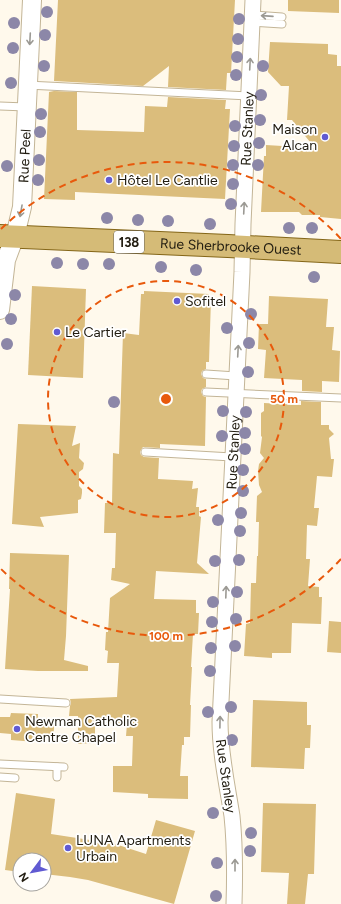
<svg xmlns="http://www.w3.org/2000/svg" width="341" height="904" viewBox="0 0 341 904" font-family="Figtree,sans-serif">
  <rect width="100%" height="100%" fill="#fff9ec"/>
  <g fill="#dbbd7c">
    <polygon points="58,0 235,0 231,73 227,73 226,90 168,87 169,66 143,86 54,81"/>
    <polygon points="288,0 339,0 339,13 288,11"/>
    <polygon points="270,42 328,44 328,54 337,55 337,66 341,66 341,219 320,217 320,215 302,215 299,212 261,212 264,156 266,156 266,145 315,148 292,120 287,120 289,86 281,86 268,72"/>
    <polygon points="54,91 77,92 77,130 144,132 145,106 167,107 168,97 226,100 225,109 230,109 225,199 75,192 75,200 44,199 49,92"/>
    <polygon points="32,286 86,289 83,378 28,375"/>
    <polygon points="144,291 209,294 209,297 211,298 209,362 206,362 206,369 202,371 201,374 203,378 206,379 206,387 202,389 201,392 203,396 206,397 205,446 160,444 160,448 143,447 141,450 140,452 141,455 144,457 159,458 158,479 193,481 192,489 198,488 196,507 199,507 199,516 201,517 197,563 209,574 156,571 154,599 196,600 196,613 199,613 198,634 193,634 191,667 192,667 190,705 191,705 190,737 184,737 184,745 182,745 180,776 188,776 188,799 148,798 148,794 113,792 113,766 132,766 133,736 126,736 127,724 95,723 95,743 78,744 78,716 69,716 70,706 71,703 70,699 117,697 119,663 107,663 108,651 105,650 106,632 108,632 110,598 130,584 111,580 112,568 115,568 116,533 104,533 105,503 112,503 113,453 119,454 123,333 139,335 141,294 144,294"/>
    <polygon points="269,296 328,299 326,327 334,327 332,350 340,351 339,382 322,381 322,392 302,391 302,380 264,378 266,350 258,349 259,324 268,324"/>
    <polygon points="301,401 321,402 321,425 329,425 329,429 334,434 329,438 331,459 334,459 332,477 317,476 314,508 319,508 317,526 307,525 306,559 310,559 308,586 319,587 319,597 322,597 321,624 292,623 291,653 272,653 272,658 244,656 246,624 250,623 251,583 256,583 257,556 258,556 259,522 256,522 257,496 262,492 259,485 258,471 259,464 264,458 260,453 262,437 261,436 261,413 264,411 264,403 301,405"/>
    <polygon points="18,424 76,426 72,446 80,443 79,458 84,463 83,469 79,472 79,486 82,489 82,493 81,499 78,500 78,513 40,517 44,527 12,524"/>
    <polygon points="10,553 69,555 66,636 64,660 88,666 88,671 38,671 5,669 10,589 9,589"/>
    <polygon points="329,621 341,622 341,653 327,652"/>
    <polygon points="253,700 307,702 307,725 311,725 310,748 305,748 304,769 251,767"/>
    <polygon points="11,713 38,714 38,718 55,719 53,738 35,738 36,742 11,740 11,734 0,733 0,717 10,717"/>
    <polygon points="16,793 55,799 51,834 90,840 91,836 110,839 109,842 146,854 156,820 195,831 174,904 88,880 70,877 44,874 44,860 20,860 20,872 5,870"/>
    <polygon points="263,803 316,804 314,874 308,874 305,904 287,904 289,873 261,872"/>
  </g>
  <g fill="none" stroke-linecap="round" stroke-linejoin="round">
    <g stroke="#c3b597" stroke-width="9">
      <g id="service">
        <polyline points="253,15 282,17"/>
        <polyline points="252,22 282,24"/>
        <polyline points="27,85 249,96"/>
        <polyline points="0,106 26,107"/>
        <polyline points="206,374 236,376"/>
        <polyline points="206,392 341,398"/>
        <polyline points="145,452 232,457"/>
        <polyline points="0,699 66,703"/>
        <polyline points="0,764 64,767"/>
        <polyline points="0,777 15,778"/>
        <polyline points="57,777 57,767"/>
      </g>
    </g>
    <g stroke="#c3b597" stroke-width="17">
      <g id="minor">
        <path id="s1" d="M234,904c1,-30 1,-59 -2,-88 -5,-32 -12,-63 -12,-94l22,-450 1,-48 10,-224"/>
      </g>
    </g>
    <g stroke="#c3b597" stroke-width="20">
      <g id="tertiary">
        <path id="s2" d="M0,310l6,-50 9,-24 7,-29 10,-207"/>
      </g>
    </g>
    <g stroke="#846618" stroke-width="24">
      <g id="primary">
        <path id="s3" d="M0,236l228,10 113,6"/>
      </g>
    </g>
    <use href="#service" stroke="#fff" stroke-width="7"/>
    <use href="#minor" stroke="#fff" stroke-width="15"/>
    <use href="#tertiary" stroke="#fff" stroke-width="18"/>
    <use href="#primary" stroke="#d5bb77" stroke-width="22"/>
  </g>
  <g fill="#8c87a8">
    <circle cx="47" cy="12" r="6"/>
    <circle cx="239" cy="19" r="6"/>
    <circle cx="14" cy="23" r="6"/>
    <circle cx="45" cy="35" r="6"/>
    <circle cx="238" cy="39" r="6"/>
    <circle cx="13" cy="48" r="6"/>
    <circle cx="237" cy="57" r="6"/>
    <circle cx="44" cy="66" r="6"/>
    <circle cx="263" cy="66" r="6"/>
    <circle cx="236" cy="75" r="6"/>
    <circle cx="11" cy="83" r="6"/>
    <circle cx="261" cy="95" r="6"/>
    <circle cx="41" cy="114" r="6"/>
    <circle cx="260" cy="120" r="6"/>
    <circle cx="235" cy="126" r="6"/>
    <circle cx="40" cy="132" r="6"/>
    <circle cx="259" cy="143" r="6"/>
    <circle cx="234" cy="146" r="6"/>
    <circle cx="39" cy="160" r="6"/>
    <circle cx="233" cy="165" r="6"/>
    <circle cx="258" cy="165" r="6"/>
    <circle cx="7" cy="166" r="6"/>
    <circle cx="38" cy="180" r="6"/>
    <circle cx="233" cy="184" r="6"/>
    <circle cx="231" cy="204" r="6"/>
    <circle cx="107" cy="218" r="6"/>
    <circle cx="138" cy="220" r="6"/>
    <circle cx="168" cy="221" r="6"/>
    <circle cx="210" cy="224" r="6"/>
    <circle cx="289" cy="228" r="6"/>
    <circle cx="312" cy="228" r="6"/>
    <circle cx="57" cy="263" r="6"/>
    <circle cx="83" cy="264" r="6"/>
    <circle cx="109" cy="264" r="6"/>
    <circle cx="161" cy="267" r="6"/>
    <circle cx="196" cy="270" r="6"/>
    <circle cx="314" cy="277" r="6"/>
    <circle cx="15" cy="295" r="6"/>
    <circle cx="251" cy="314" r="6"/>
    <circle cx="11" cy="319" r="6"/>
    <circle cx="227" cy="328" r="6"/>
    <circle cx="249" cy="343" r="6"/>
    <circle cx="7" cy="344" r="6"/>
    <circle cx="248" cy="372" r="6"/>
    <circle cx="114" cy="402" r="6"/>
    <circle cx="223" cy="411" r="6"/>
    <circle cx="246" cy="412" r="6"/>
    <circle cx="245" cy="433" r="6"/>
    <circle cx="222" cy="436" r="6"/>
    <circle cx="245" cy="449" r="6"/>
    <circle cx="243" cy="470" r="6"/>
    <circle cx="243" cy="491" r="6"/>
    <circle cx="241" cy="513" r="6"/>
    <circle cx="218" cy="520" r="6"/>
    <circle cx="240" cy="531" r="6"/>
    <circle cx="239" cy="560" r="6"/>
    <circle cx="215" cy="561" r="6"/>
    <circle cx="237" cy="592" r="6"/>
    <circle cx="213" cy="602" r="6"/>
    <circle cx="236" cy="619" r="6"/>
    <circle cx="212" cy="622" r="6"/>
    <circle cx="235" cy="646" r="6"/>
    <circle cx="211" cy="648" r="6"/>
    <circle cx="210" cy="671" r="6"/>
    <circle cx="231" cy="707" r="6"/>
    <circle cx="208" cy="712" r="6"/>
    <circle cx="232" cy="740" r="6"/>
    <circle cx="213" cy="813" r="6"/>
    <circle cx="251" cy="833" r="6"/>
    <circle cx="250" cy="851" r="6"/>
    <circle cx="217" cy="863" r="6"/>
    <circle cx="216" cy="896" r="6"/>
  </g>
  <defs><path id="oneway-shaft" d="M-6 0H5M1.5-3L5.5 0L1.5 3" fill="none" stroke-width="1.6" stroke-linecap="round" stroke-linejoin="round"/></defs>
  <g stroke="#9b9993">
    <use href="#oneway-shaft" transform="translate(267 16) rotate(-176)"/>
    <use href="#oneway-shaft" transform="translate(30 39) rotate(93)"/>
    <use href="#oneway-shaft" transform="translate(250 64) rotate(-87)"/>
    <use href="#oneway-shaft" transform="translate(244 208) rotate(-87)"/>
    <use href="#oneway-shaft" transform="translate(21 211) rotate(100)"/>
    <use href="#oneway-shaft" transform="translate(238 351) rotate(-87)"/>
    <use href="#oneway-shaft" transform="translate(226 592) rotate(-88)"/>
    <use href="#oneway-shaft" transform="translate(220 722) rotate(-89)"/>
    <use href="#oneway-shaft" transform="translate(235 865) rotate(-90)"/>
  </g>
  <g fill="none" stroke="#e8590c" stroke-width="2" stroke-dasharray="7 5">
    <circle cx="166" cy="399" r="118"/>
    <path d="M341 559A237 237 0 0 1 1 569M1 229A237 237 0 0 1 341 239"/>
  </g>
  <g fill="#605ad2" stroke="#fff" stroke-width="1.5">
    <circle cx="325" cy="137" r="4"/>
    <circle cx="109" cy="180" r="4"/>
    <circle cx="177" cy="301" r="4"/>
    <circle cx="57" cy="332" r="4"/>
    <circle cx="17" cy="729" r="4"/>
    <circle cx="68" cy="848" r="4"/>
  </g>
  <g text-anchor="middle" stroke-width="3.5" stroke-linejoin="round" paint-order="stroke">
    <rect fill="#fff" stroke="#646058" stroke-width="1" x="114" y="231" width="30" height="22" rx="3"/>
    <g font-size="13" font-weight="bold" fill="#211c10">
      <text x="129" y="247">138</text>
    </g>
    <g font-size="14" fill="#211c10" stroke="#fff">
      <text dy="5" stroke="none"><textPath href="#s1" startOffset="777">Rue Stanley</textPath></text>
      <text dy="5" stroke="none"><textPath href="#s2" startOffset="157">Rue Peel</textPath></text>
      <text dy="5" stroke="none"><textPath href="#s3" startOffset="231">Rue Sherbrooke Ouest</textPath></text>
      <text dy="5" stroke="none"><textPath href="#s1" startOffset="453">Rue Stanley</textPath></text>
      <text transform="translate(226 776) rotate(82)" y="5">Rue Stanley</text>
    </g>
    <g font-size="14" fill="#211c10" stroke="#fff" text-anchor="start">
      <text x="317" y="134" text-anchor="end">Maison<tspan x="317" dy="16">Alcan</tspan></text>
      <text x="117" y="185">Hôtel Le Cantlie</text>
      <text x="185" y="306">Sofitel</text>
      <text x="65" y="337">Le Cartier</text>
      <text x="25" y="726">Newman Catholic<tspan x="25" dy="16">Centre Chapel</tspan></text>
      <text x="76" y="845">LUNA Apartments<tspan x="76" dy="16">Urbain</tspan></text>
    </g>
  </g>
  <circle cx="166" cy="399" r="6" fill="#e8590c" stroke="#fff" stroke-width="2"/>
  <g font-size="12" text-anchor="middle" font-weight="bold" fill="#e8590c" stroke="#fff" stroke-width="3.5" stroke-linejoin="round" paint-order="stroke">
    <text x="284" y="403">50 m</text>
    <text x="166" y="640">100 m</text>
  </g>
  <g transform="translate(32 872) rotate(238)"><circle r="19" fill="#ffffff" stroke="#a6a49f"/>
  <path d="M0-3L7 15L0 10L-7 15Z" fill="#605ad2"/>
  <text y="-6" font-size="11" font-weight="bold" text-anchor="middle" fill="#211c10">N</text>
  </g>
</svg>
